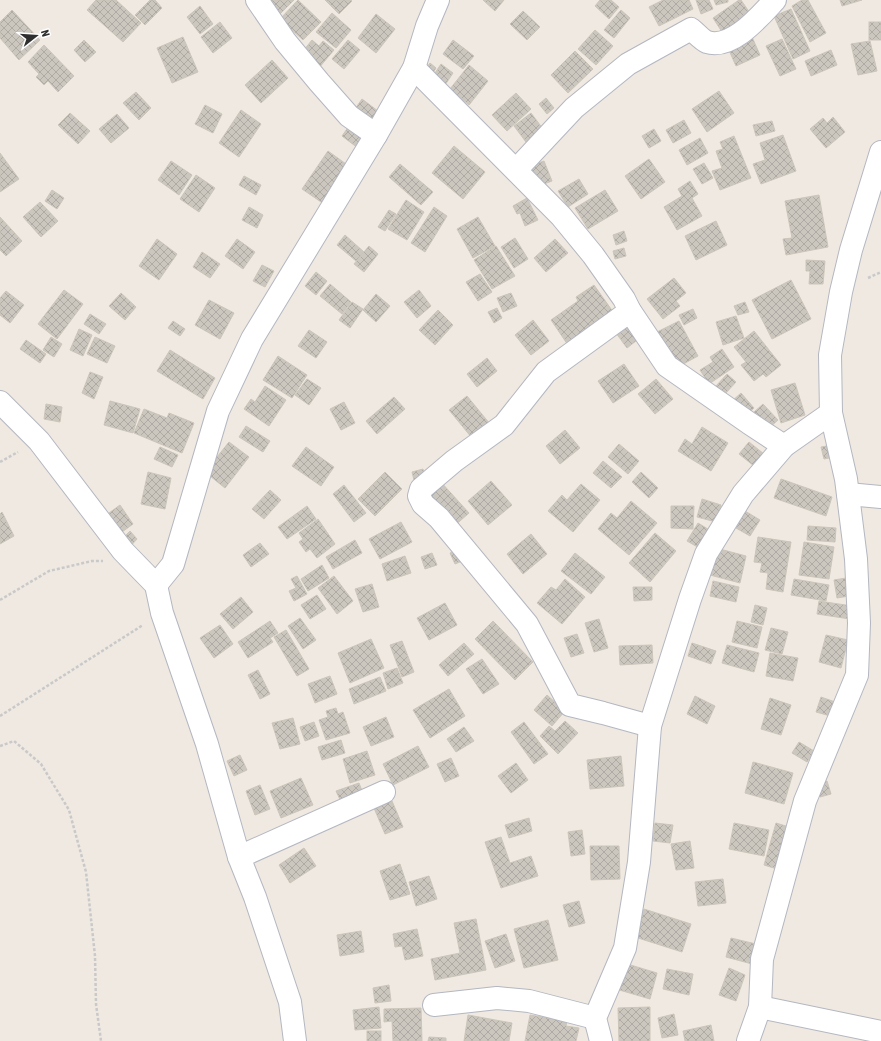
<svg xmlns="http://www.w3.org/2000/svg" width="881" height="1041" viewBox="0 0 881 1041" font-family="'Asap Condensed',sans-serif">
  <defs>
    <pattern id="building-cross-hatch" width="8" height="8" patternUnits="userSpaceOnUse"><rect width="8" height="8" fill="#cbc7bf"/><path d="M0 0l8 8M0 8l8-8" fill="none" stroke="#afaba4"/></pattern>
  </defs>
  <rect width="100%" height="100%" fill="#efe9e1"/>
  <g fill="url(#building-cross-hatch)" stroke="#cbc5ba">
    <polygon points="96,0 116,0 141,23 123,42 87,10"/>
    <polygon points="150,0 155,0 162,8 145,25 135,15"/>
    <polygon points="265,0 294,0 279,15"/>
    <polygon points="298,0 321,22 303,40 280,19"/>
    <polygon points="325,0 351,0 352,1 339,14"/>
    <polygon points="483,0 504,0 495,11"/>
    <polygon points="600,0 611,0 619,7 609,19 595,6"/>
    <polygon points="663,0 689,0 693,9 659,26 649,7"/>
    <polygon points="696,0 709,0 713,9 701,14"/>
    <polygon points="714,0 728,0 728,2 716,5"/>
    <polygon points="739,0 741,0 752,16 724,35 713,18"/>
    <polygon points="802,0 808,0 826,33 810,42 792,6"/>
    <polygon points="840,0 862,0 842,6"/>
    <polygon points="200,6 213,24 200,34 187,17"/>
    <polygon points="791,9 810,51 793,59 774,16"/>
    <polygon points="12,10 40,40 19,60 0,38 0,22"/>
    <polygon points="621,10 630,18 614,38 604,30"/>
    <polygon points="523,11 540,27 527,40 510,24"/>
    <polygon points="332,13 351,30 336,48 316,32"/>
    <polygon points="376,14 395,29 376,53 358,38"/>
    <polygon points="220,22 232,38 213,53 201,37"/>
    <rect x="869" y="22" width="12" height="18"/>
    <polygon points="595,30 613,46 596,65 578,49"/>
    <polygon points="183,37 198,72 172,83 157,48"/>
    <polygon points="752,37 760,55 736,66 728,48"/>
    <polygon points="782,39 796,69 780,76 766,46"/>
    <polygon points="84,40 96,52 85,62 74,50"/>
    <polygon points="312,40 319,46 323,41 334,50 318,69 300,55"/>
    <polygon points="348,40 360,50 344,69 332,59"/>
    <polygon points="453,40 474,56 463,69 443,54"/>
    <polygon points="870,41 877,71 858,75 851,44"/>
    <polygon points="44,45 74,76 58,92 48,81 44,85 36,77 39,74 28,62"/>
    <polygon points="831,50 837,65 811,76 805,61"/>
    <polygon points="575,51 593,69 568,93 551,75"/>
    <polygon points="272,60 288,78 261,103 245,85"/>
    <polygon points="430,63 436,68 431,76 424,71"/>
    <polygon points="441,64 453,73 443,88 431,79"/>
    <polygon points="469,65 488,81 469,105 450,89"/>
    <polygon points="719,91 734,113 707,132 692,109"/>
    <polygon points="136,92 151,108 139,120 123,103"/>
    <polygon points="516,93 531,109 507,131 492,115"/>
    <polygon points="546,98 554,108 547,114 539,104"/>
    <polygon points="362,99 378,111 370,121 355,109"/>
    <polygon points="205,105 222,114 213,133 195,124"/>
    <polygon points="241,110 261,124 239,157 219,143"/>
    <polygon points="70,113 90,131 78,144 58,125"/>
    <polygon points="531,113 546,133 529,146 514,126"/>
    <polygon points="117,114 129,128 111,143 99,129"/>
    <polygon points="833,117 845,132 826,148 810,129 823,118 827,123"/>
    <polygon points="684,120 691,133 673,143 666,130"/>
    <polygon points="772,121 775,131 756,136 753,125"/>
    <polygon points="349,126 365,139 358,148 342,136"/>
    <polygon points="654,129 661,141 649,148 642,136"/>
    <polygon points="783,135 796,171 761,184 753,164 765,160 760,143"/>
    <polygon points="734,136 751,178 720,190 712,171 722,168 716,151 723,149 720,142"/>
    <polygon points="700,138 708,153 687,165 679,150"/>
    <polygon points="454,146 485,172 463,199 432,173"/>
    <polygon points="328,151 353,169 324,204 302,189"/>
    <polygon points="0,153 19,179 0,192"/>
    <polygon points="649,159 665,182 641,199 625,176"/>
    <polygon points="171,161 192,175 179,195 158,180"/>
    <polygon points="544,161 552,181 536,187 528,167"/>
    <polygon points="704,163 713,178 702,184 693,169"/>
    <polygon points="400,164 433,192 421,205 389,177"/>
    <polygon points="196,175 215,188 199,212 180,199"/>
    <polygon points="244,176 261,185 256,195 239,185"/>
    <polygon points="579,179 588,194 568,207 558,191"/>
    <polygon points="690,181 698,194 692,198 702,216 677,230 664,207 682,196 678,189"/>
    <polygon points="52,190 64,198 57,209 45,201"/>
    <polygon points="605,190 618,211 588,229 575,208"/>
    <polygon points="819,195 828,247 786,255 783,239 792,238 785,201"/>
    <polygon points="527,198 538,220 525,226 520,213 517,214 513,206"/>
    <polygon points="406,200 424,212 407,240 388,229"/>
    <polygon points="40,202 58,221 41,237 23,217"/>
    <polygon points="249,207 263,215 257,228 242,220"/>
    <polygon points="434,207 447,216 425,252 411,243"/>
    <polygon points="389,210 396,214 385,231 378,227"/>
    <polygon points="0,217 22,241 6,256 0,250"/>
    <polygon points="478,217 495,246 473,258 457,229"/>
    <polygon points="716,221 727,245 696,260 685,236"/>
    <polygon points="624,231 627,241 616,245 613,235"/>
    <polygon points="345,235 364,252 356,261 337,245"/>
    <polygon points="515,238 528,259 514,268 501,247"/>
    <polygon points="157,239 177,254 159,280 139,266"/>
    <polygon points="237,239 255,252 243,269 225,256"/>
    <polygon points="555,239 568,253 546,272 534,258"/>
    <polygon points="369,246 378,254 364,272 354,264"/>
    <polygon points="496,246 515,276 492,289 474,260"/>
    <polygon points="624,248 626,256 615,259 613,251"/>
    <polygon points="202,252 220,264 210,278 193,267"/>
    <polygon points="806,260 825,261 823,284 809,284 810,271 806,271"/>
    <polygon points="262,265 274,271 265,287 253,281"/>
    <polygon points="316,272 327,281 316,295 305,286"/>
    <polygon points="480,274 492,292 478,301 466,282"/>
    <polygon points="674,278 686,293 676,301 680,306 663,319 647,299"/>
    <polygon points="791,280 811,319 772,339 752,300"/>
    <polygon points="330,284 351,302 342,314 320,296"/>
    <polygon points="594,285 616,316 570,348 551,320 578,301 576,297"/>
    <polygon points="64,290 83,304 57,339 38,324"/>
    <polygon points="419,290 431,306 417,318 404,302"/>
    <polygon points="6,291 24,305 10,323 0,315 0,298"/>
    <polygon points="121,293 136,307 125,320 109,306"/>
    <polygon points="511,293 517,306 503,312 497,298"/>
    <polygon points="376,294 390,306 376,322 363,310"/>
    <polygon points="209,300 234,313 220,339 195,325"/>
    <polygon points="352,302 363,309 350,328 339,320"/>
    <polygon points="745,302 749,312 738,315 734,306"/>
    <polygon points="497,308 502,318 494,323 488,312"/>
    <polygon points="693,309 697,318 684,325 679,315"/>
    <polygon points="438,310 453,325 435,345 419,330"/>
    <polygon points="90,314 106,324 99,334 84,324"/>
    <polygon points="736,316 744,338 723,345 716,322"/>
    <polygon points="533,320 549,341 531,355 515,335"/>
    <polygon points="173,321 185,329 180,336 168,328"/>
    <polygon points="679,321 698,356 676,368 657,332"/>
    <polygon points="630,323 641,337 627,348 616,333"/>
    <polygon points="79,329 92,335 83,356 70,350"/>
    <polygon points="309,330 327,342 316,358 298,346"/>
    <polygon points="754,331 781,365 766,377 763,374 754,381 741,365 746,362 734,347"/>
    <polygon points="51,337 62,344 54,357 43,350"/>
    <polygon points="95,337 115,346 107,363 87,354"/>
    <polygon points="26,340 46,354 40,363 20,349"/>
    <polygon points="722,349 734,367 709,384 700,370 713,362 710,357"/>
    <polygon points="170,350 215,378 203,399 157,371"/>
    <polygon points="278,356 307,375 292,398 263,380"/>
    <polygon points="487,358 497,371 477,387 467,374"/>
    <polygon points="624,364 639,386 613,403 598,381"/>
    <polygon points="90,372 103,377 94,399 82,393"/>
    <polygon points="727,374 736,382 725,394 716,386"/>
    <polygon points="307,379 321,388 309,405 295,395"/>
    <polygon points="656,379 673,399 655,414 638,394"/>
    <polygon points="795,383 805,415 781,423 771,390"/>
    <polygon points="265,386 286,400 269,426 244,409 251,399 255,402"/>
    <polygon points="741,393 754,408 744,417 731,402"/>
    <polygon points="467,396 490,424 472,438 449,410"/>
    <polygon points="394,397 405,409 377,434 366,421"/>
    <polygon points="110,401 140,409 133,433 104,425"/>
    <polygon points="344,402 355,423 341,430 330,409"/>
    <polygon points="46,404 62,407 60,422 44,419"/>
    <polygon points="763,404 778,420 769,428 754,412"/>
    <polygon points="144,409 167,418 169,413 194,423 182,453 134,433"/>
    <polygon points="246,426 270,441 263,452 239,437"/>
    <polygon points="702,427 728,443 711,471 678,451 685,439 692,444"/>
    <polygon points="565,430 580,448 560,464 546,446"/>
    <polygon points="229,442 249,457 225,488 205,472"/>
    <polygon points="749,442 764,454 754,466 739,454"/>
    <polygon points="619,444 639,461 628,474 608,457"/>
    <polygon points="832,445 834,457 824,459 821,447"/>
    <polygon points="160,447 178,455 172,467 154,459"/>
    <polygon points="306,447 334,467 321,486 292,466"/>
    <polygon points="603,461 622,477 611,488 593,473"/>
    <polygon points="423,469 426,481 415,484 412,472"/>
    <polygon points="148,472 171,478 165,509 141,504"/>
    <polygon points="385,472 402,489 375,516 358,499"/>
    <polygon points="641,472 658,488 649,498 632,482"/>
    <polygon points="781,479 832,497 826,516 774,498"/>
    <polygon points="440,481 469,513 452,528 424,496"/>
    <polygon points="491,481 512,505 488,525 468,501"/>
    <polygon points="581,484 600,500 573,532 548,511 562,495 567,500"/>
    <polygon points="344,485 366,513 354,522 333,494"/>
    <polygon points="270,490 281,500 264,519 252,509"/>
    <polygon points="702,499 721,505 716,522 697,517"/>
    <polygon points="631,501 657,523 629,555 598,529 611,513 617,518"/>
    <polygon points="120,505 133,524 122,532 109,513"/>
    <polygon points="307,506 316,519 287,539 278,527"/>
    <polygon points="671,506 694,506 693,529 671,528"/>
    <polygon points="745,511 760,520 750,536 736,528"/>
    <polygon points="2,512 14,536 0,544 0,514"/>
    <polygon points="318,519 335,544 317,558 310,549 306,552 299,542 303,539 299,533"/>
    <polygon points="401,522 412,542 380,559 369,539"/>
    <polygon points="698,523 711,531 701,549 687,541"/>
    <polygon points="808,526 836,528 835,542 807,540"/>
    <polygon points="130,531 137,539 127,550 119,542"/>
    <polygon points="655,533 676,551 650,582 629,563"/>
    <polygon points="531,534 547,554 523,574 507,554"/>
    <polygon points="758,537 791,542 783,592 766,589 768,573 760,572 762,563 754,562"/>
    <polygon points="355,540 362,553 333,569 326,557"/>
    <polygon points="804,542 834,547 829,579 799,575"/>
    <polygon points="260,543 269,554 251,567 243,555"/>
    <polygon points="462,548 467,559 455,564 450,553"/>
    <polygon points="716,548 746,556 740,583 710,575"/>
    <polygon points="432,553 437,565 425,569 421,557"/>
    <polygon points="575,553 605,577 591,594 561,571"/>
    <polygon points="405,556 411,573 387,581 382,564"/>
    <polygon points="322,565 329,578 308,591 301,579"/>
    <polygon points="297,576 307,594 294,601 289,591 296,588 291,579"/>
    <polygon points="334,576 353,601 337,614 318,588"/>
    <polygon points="846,578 849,596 837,598 834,580"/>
    <polygon points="565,579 585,597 562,624 537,603 551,587 556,590"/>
    <polygon points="794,579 829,585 826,601 791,595"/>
    <polygon points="713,581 739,587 736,602 710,596"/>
    <polygon points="372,584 379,607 363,612 355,589"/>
    <polygon points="633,587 652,587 652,600 634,601"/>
    <polygon points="317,595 326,609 310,619 301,605"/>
    <polygon points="241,597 253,612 233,629 220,614"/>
    <polygon points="819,601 852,606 850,619 817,614"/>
    <polygon points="445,603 457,625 429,640 417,618"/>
    <polygon points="755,605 767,608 763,625 751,622"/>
    <polygon points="300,618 316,640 303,649 288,626"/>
    <polygon points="599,619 608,648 594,652 585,623"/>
    <polygon points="270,621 278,633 270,638 273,642 248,658 238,642"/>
    <polygon points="493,621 533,662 515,680 475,639"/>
    <polygon points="737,621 762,627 757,648 732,642"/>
    <polygon points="220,625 233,644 214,658 200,638"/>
    <polygon points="771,628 788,632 782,654 765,650"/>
    <polygon points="286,630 309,669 297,676 274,637"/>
    <polygon points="577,634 584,653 571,657 564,638"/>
    <polygon points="826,635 848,640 841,668 819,662"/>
    <polygon points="371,639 384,668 350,683 338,653"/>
    <polygon points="402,641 414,672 402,677 390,645"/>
    <polygon points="464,643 474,654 448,676 439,665"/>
    <polygon points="692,643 716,651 711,664 688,656"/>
    <polygon points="652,645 653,663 620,665 619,646"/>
    <polygon points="727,645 759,653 754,672 722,663"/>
    <polygon points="770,653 798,658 793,681 766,676"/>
    <polygon points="482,659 499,684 483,694 466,669"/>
    <polygon points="397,668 403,683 388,689 383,673"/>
    <polygon points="258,670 270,694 260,699 248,675"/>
    <polygon points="330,676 337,694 315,703 308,684"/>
    <polygon points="380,677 386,691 354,704 349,689"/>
    <polygon points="449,689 465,716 430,738 413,710"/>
    <polygon points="547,695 565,711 552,726 534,710"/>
    <polygon points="695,696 715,706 707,724 687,714"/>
    <polygon points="821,697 838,703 834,717 816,712"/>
    <polygon points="770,698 791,705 781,735 761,729"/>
    <polygon points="336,708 338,714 343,712 350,733 326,740 319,720 328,717 326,711"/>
    <polygon points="386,717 394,737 371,746 363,727"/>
    <polygon points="293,718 300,744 280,749 272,723"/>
    <polygon points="565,721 578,733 558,754 540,736 549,726 555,731"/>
    <polygon points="314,722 319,736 305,741 300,727"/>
    <polygon points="524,722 548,754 534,764 511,732"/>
    <polygon points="464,727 474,741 456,752 447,739"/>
    <polygon points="341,740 345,753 322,760 318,747"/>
    <polygon points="799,742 814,751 807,762 792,753"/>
    <polygon points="418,746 429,767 393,785 383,764"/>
    <polygon points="367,751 375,775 350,783 343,759"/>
    <polygon points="240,755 247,770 234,776 227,761"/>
    <polygon points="621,756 624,786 590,789 587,760"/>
    <polygon points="451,758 459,776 445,782 437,764"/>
    <polygon points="753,762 793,773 784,804 745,793"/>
    <polygon points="516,763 528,780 511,793 498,776"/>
    <polygon points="301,778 313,805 281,818 270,791"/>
    <polygon points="827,781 831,794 820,797 816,784"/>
    <polygon points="359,783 364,796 342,804 336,791"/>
    <polygon points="260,785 270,809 255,815 246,791"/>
    <polygon points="392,801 403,827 385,834 374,808"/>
    <polygon points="529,818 532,831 509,838 505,825"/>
    <polygon points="655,823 673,825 670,843 653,841"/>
    <polygon points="734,823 769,830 764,856 729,849"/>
    <polygon points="776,823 789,827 777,869 764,865"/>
    <polygon points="582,830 585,854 571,856 568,832"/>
    <polygon points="501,837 510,863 531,856 538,876 501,888 485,842"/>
    <polygon points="690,841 694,868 676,870 671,844"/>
    <polygon points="590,846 619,846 620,879 591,880"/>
    <polygon points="304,848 316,866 290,883 279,865"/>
    <polygon points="400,864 410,894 390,900 380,871"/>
    <polygon points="429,876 437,899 416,906 409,882"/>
    <polygon points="723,879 726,903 698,906 695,882"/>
    <polygon points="579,901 585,923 569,927 563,905"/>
    <polygon points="644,909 691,924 682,952 635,937"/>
    <polygon points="476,919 486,970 435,980 431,959 460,953 454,923"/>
    <polygon points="548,920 558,960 524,968 514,929"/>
    <polygon points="417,929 423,956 405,960 402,946 395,947 393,934"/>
    <polygon points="361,931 364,952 340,956 337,935"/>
    <polygon points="506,934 515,961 495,968 485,941"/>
    <polygon points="731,938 756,944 752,964 726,957"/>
    <polygon points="624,963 657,973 650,999 616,989"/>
    <polygon points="729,968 745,975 736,1001 719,995"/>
    <polygon points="667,969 693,974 689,995 663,989"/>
    <polygon points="389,985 391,1001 375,1003 373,988"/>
    <polygon points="379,1007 381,1028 355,1030 353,1010"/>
    <polygon points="650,1007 650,1041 619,1041 618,1008"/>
    <polygon points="421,1008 422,1041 393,1041 392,1021 384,1022 384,1009"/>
    <polygon points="674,1014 678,1035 662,1038 658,1018"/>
    <polygon points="468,1015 512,1023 509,1041 464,1041"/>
    <polygon points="530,1015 567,1021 566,1026 579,1028 576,1041 525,1041"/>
    <polygon points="711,1025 714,1041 685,1041 683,1031"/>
    <rect x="367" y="1031" width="14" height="10"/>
    <polygon points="429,1037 446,1038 446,1041 428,1041"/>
  </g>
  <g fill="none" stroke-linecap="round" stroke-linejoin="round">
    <g stroke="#b4b7c1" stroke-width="24">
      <g id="minor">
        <polyline points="257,0 285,41 319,82 349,116 376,135"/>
        <polyline points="414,68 561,216 593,255 624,299 630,311 667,366 749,423 784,446"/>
        <path d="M516,170l58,-62 54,-44 63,-35c4,3 11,11 16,13 25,8 53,-26 68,-42"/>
        <polyline points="630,311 546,372 504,425 454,461 421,489 419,496 423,504 439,518 527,624 570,705 603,713 650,726"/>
        <polyline points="0,402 39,441 123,551 156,585 162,613 207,744 239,857 255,897 290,1002 295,1041"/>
        <polyline points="848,494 881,497"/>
        <polyline points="156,585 173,564 218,411 252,339 376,135 414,68 427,26 438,0"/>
        <polyline points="239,857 384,792"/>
        <polyline points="434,1005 497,998 529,1001 595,1018"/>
        <polyline points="760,1007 881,1032"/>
        <polyline points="601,1041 595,1018 625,948 639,862 650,726 690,599 706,554 743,494 784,446 831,413"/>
        <polyline points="748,1041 760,1007 762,959 805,801 857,675 859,623 856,559 846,479 831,413 830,355 841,292 851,250 881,152"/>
      </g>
    </g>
    <g stroke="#c9c9c9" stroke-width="2.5" stroke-dasharray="3 2" stroke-linecap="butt">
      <polyline points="868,278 881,272"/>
      <polyline points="0,462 18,452"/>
      <polyline points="0,600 49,571 92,561 103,561"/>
      <polyline points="0,716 143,625"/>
      <polyline points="0,746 14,741 41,764 69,810 86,872 95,956 96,1004 101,1041"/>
    </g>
    <use href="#minor" stroke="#fff" stroke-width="22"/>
  </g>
  <g transform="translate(36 36) rotate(73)" stroke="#ffffff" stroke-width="3" paint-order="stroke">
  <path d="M0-3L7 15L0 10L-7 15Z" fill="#2e2e2e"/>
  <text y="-6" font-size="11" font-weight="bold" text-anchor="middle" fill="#2e2e2e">N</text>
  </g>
</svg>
